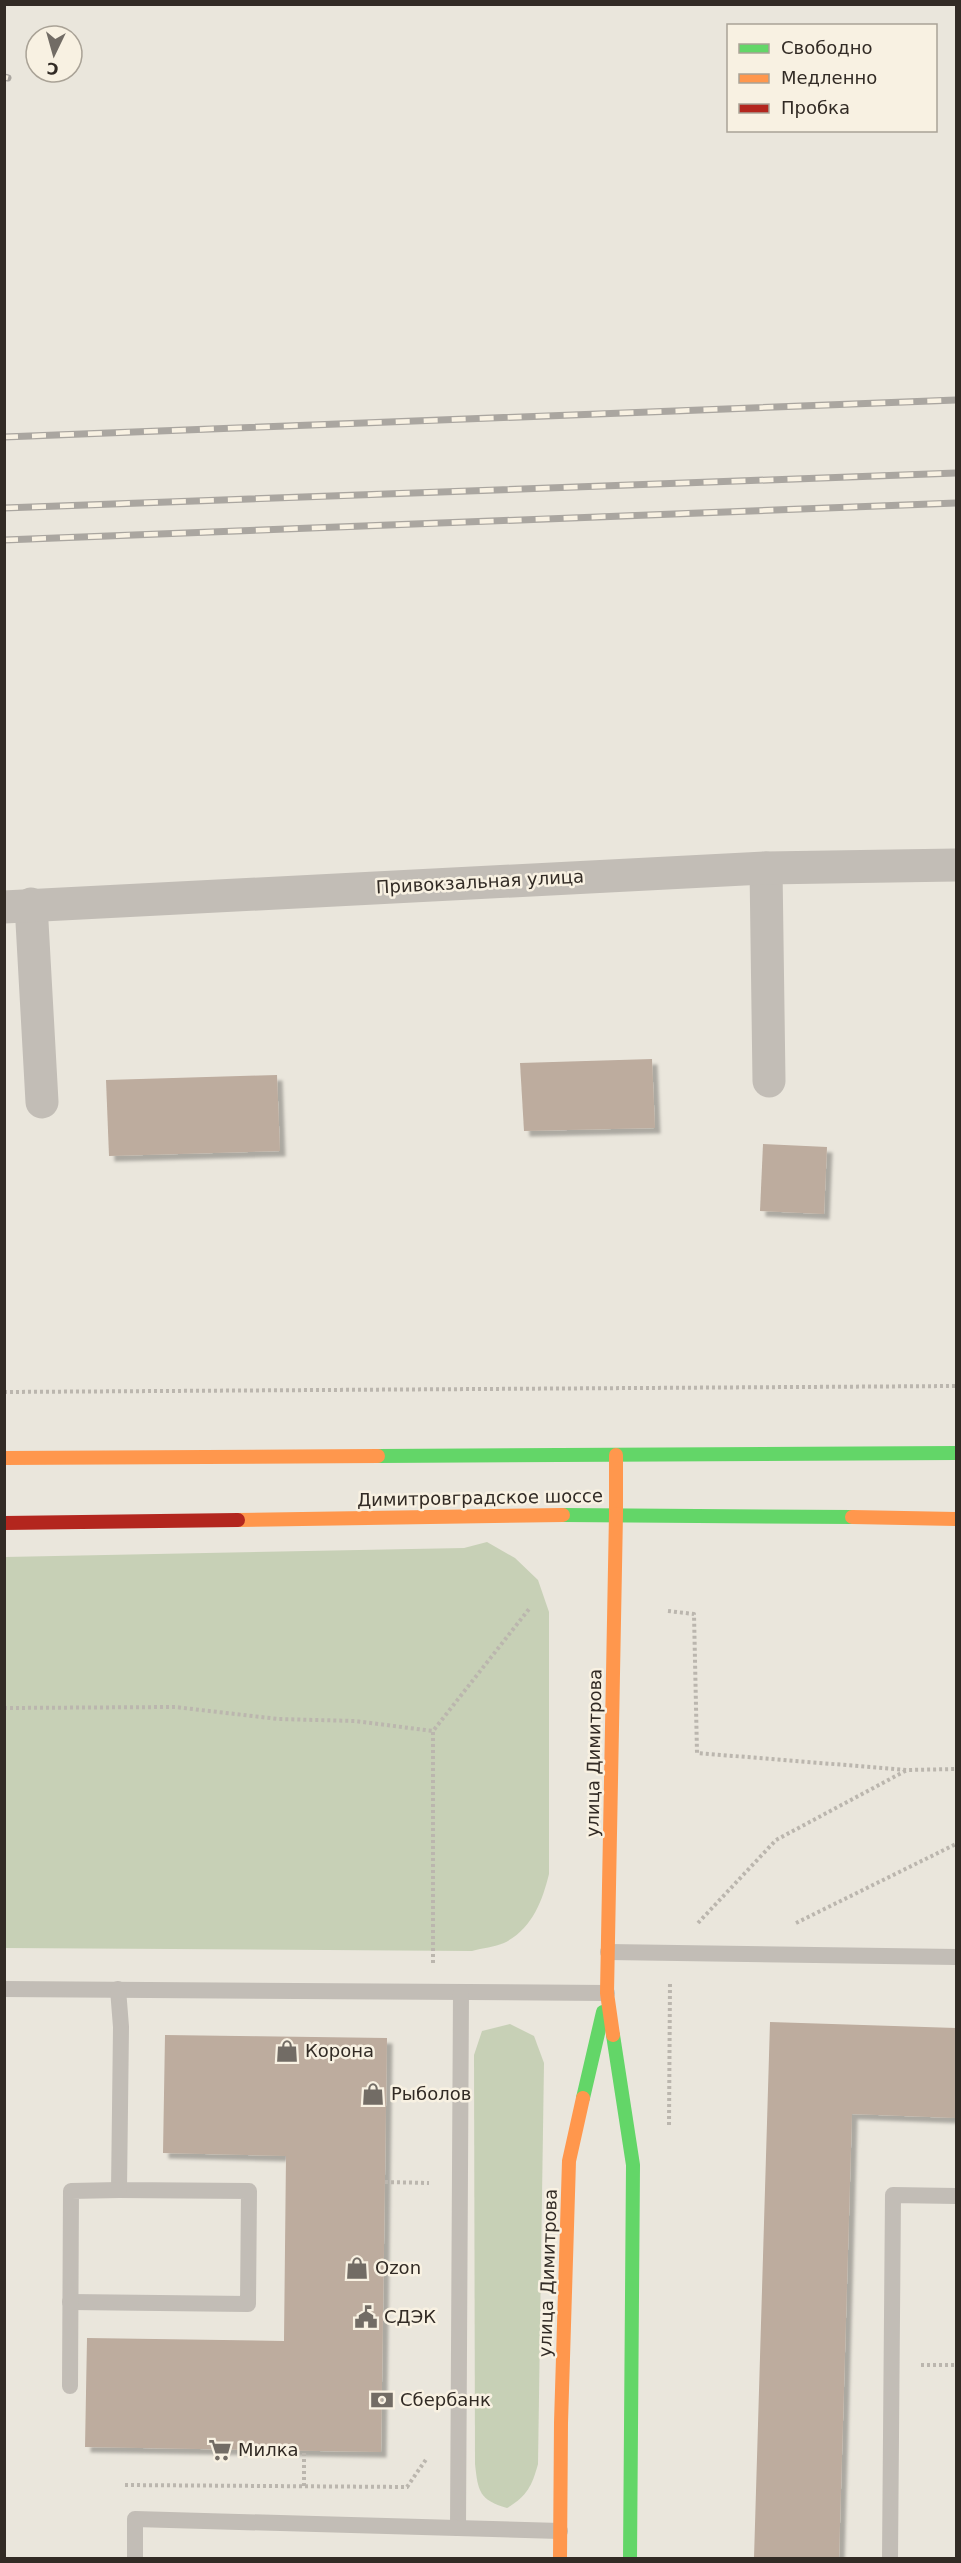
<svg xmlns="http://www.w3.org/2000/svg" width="961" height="2563" viewBox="0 0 961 2563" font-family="'DejaVu Sans',sans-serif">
  <defs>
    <filter id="shadow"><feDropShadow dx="5.5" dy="5.5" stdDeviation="1.5" flood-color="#0004"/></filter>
  </defs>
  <rect width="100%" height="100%" fill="#eae6dc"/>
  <g fill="#c7d0b6">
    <path d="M487,1542l28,16 23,22 11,32v262c-7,28 -17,55 -45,69 -9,4 -22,5 -32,8l-467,-3v-391l459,-9z"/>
    <path d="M510,2024l24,12 10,27 -6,401c-6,22 -11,32 -31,44 -28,-8 -29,-17 -32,-44l-1,-409 8,-24z"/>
  </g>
  <g fill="#bdac9e" filter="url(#shadow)">
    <polygon points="652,1059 655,1128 524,1131 520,1063"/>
    <polygon points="277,1075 280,1151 109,1156 106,1080"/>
    <polygon points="763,1144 827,1147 824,1214 760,1211"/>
    <polygon points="770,2022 956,2028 956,2118 852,2114 839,2558 754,2558"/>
    <polygon points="165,2035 387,2038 381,2452 85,2447 87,2338 284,2341 286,2156 163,2153"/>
  </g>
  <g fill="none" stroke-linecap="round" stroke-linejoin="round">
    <g stroke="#bbb6ae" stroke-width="4" stroke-dasharray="3 3" stroke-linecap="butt">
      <polyline points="4,1392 956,1386"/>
      <polyline points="668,1611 694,1614 697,1753 907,1770 956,1769"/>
      <polyline points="4,1708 175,1707 278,1719 355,1721 433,1731"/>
      <polyline points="698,1923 776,1840 907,1770"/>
      <polyline points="796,1923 956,1844"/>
      <polyline points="433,1963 433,1731 529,1609"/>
      <polyline points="669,2125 670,1983"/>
      <polyline points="385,2182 429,2183"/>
      <polyline points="921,2365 956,2365"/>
      <polyline points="125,2485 407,2487 427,2458"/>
      <polyline points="304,2486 304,2451"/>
    </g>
    <g stroke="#c2bdb6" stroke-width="16">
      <polyline points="608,1952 956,1957"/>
      <polyline points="4,1989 607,1993"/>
      <polyline points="70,2302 248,2304 249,2191 119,2190 121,2027 118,1989"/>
      <polyline points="70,2386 71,2191 119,2190"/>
      <polyline points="458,2528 461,1992"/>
      <polyline points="135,2558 135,2519 560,2531"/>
      <polyline points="890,2558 893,2195 956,2196"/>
    </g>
    <g stroke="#c2bdb6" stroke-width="33">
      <polyline points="766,868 769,1081"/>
      <polyline points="31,904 42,1102"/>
      <polyline points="4,907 766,868 956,865"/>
    </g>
    <g stroke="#63d668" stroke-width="14">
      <polyline points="378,1456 956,1453"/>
      <polyline points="563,1515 852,1517"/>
      <polyline points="613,2035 633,2165 630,2558"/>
      <polyline points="583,2098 603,2012"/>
    </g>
    <g stroke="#ff974d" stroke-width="14">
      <polyline points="616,1455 616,1514"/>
      <polyline points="4,1458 378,1456"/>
      <polyline points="852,1517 956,1519"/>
      <polyline points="238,1520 563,1515"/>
      <polyline points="613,2035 607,1993 616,1514"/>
      <polyline points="560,2558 561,2423 569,2161 583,2098"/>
    </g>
    <polyline stroke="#b3261e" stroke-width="14" points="4,1523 238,1520"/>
    <g stroke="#aaa6a0" stroke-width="7">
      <g id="rail">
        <polyline points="4,77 8,78"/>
        <polyline points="4,437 956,400"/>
        <polyline points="4,508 956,473"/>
        <polyline points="4,540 956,503"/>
      </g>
    </g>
    <use href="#rail" stroke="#f8f1e2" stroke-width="4.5" stroke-dasharray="14" stroke-linecap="butt"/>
  </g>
  <defs>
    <g id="shop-bare" transform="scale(1.8)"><path d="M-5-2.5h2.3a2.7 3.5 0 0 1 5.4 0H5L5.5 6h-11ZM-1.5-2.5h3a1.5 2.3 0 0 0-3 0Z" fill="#726c65" stroke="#f8f1e2" stroke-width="2.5" paint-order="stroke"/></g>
    <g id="civic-bare" transform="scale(1.8)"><path d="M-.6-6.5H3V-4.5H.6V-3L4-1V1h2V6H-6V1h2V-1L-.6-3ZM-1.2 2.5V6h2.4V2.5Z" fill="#726c65" stroke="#f8f1e2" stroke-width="2.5" paint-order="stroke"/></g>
    <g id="bank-bare" transform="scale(1.8)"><path d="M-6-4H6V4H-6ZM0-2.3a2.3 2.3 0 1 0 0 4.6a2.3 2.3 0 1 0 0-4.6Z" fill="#726c65" stroke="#f8f1e2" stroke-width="2.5" paint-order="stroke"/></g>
    <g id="supermarket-bare" transform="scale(1.8)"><path d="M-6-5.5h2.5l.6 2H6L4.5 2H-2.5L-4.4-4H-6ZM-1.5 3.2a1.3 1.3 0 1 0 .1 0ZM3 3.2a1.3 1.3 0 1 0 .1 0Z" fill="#726c65" stroke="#f8f1e2" stroke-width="2.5" paint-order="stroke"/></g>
  </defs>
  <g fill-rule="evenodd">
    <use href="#shop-bare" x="287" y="2051"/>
    <use href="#shop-bare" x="373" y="2094"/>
    <use href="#shop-bare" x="357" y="2268"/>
    <use href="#civic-bare" x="366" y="2317"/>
    <use href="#bank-bare" x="382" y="2400"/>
    <use href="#supermarket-bare" x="220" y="2450"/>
  </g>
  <g text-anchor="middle" stroke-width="5" stroke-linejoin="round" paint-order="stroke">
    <g font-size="18" fill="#322b25" stroke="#f8f1e2">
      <text transform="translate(480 882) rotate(-3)" y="6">Привокзальная улица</text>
      <text transform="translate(480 1498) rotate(-1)" y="6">Димитровградское шоссе</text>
      <text transform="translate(594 1753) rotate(-89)" y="6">улица Димитрова</text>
      <text transform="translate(548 2273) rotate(-88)" y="6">улица Димитрова</text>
    </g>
    <g font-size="18" fill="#322b25" stroke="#f8f1e2" text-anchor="start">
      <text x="305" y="2057">Корона</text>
      <text x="391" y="2100">Рыболов</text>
      <text x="375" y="2274">Ozon</text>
      <text x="384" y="2323">СДЭК</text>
      <text x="400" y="2406">Сбербанк</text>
      <text x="238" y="2456">Милка</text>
    </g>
  </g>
  <rect width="961" height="2563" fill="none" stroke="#322b25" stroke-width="12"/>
  <rect x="727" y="24" width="210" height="108" fill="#f8f1e2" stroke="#a9a296" stroke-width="1.5"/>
  <rect x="739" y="44" width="30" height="9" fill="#63d668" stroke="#a9a296" stroke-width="1.5"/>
  <text x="781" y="54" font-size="18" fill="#322b25">Свободно</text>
  <rect x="739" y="74" width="30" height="9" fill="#ff974d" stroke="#a9a296" stroke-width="1.5"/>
  <text x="781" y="84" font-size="18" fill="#322b25">Медленно</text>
  <rect x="739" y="104" width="30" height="9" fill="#b3261e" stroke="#a9a296" stroke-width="1.5"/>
  <text x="781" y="114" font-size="18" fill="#322b25">Пробка</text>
  <g transform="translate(54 54) rotate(185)"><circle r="28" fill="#f8f1e2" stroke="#a9a296" stroke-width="1.5"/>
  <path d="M0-4.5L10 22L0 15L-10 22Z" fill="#726c65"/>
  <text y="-9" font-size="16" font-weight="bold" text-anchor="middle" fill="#322b25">С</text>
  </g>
</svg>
